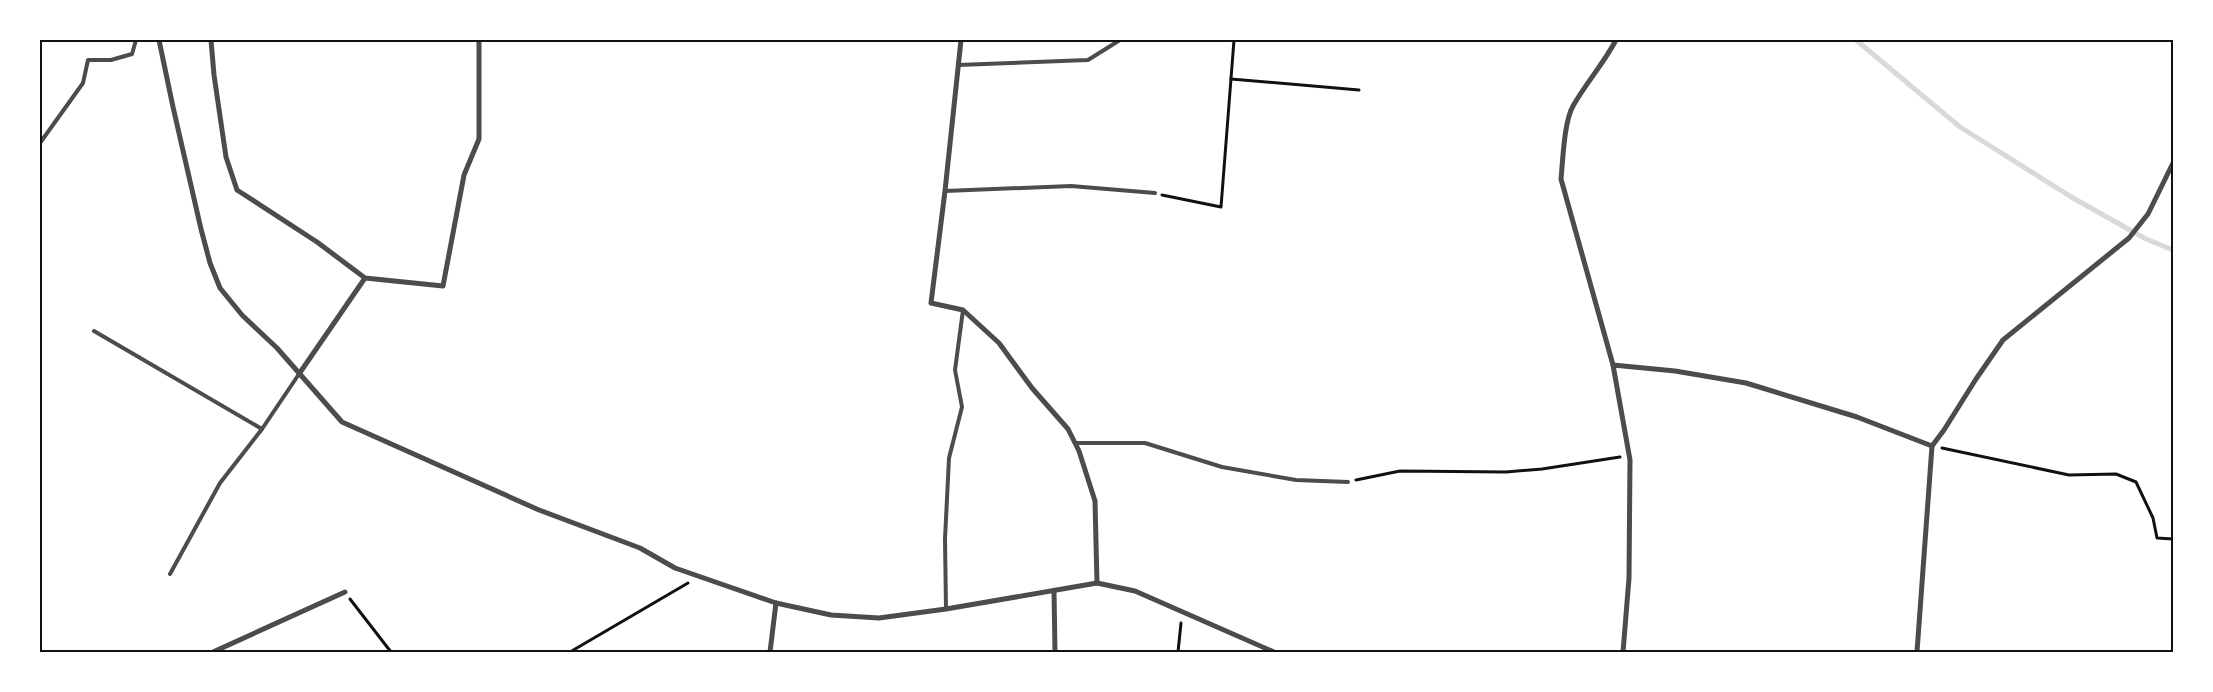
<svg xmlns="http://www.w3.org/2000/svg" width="2213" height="692" viewBox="0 0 2213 692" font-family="Mulish,sans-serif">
  <rect width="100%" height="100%" fill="#fff"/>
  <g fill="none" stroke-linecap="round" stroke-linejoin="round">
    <polyline stroke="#d9d9d9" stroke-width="5" points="1856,40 1960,127 2073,198 2146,239 2173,250"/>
    <g stroke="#111" stroke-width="3">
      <polyline points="1231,79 1359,90"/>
      <polyline points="1162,195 1221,207 1234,40"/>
      <polyline points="1942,448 2069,475 2116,474 2136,482 2153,518 2157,538 2173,539"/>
      <polyline points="1356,480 1400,471 1506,472 1542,469 1620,457"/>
      <polyline points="350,599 391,652"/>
      <polyline points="570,652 688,583"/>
      <polyline points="1178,652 1181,623"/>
    </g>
    <g stroke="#4c4c4c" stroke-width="4">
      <polyline points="958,65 1088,60 1120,40"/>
      <polyline points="40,143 83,83 88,60 111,60 132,54 136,40"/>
      <polyline points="945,191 1071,186 1155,193"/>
      <polyline points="94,331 262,429 299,374"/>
      <polyline points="1075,443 1145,443 1222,467 1296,480 1348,482"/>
      <polyline points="170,574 220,483 262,429"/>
      <polyline points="946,609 945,539 949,458 962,407 955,370 963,310"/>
    </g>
    <g stroke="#4c4c4c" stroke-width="5">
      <polyline points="159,40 173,107 201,229 210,263 220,288 242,315 277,348 342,422 539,510 640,548 675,568 776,603 831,615 879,618 946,609 1097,583 1135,591 1274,652"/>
      <polyline points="211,40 214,75 226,157 237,190 317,242 365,278 443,286 464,175 479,139 479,40"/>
      <polyline points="961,40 945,191 931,303 963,310 999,343 1032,388 1068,429 1079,451 1095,501 1097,583"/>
      <path d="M1613,365l-52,-186c2,-20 3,-57 12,-73 13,-23 31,-43 43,-66"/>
      <polyline points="299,374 365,278"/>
      <polyline points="1054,591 1055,652"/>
      <polyline points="213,652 345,592"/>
      <polyline points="770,652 776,603"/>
      <polyline points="1623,652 1629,578 1630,460 1613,365 1675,371 1746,383 1857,417 1932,446"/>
      <polyline points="1917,652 1932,446 1944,430 1976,379 2003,340 2129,238 2148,214 2173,163"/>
    </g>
  </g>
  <rect width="2213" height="692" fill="none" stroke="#ffffff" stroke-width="82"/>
  <rect x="41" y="41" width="2131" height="610" fill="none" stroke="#111" stroke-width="2"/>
</svg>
